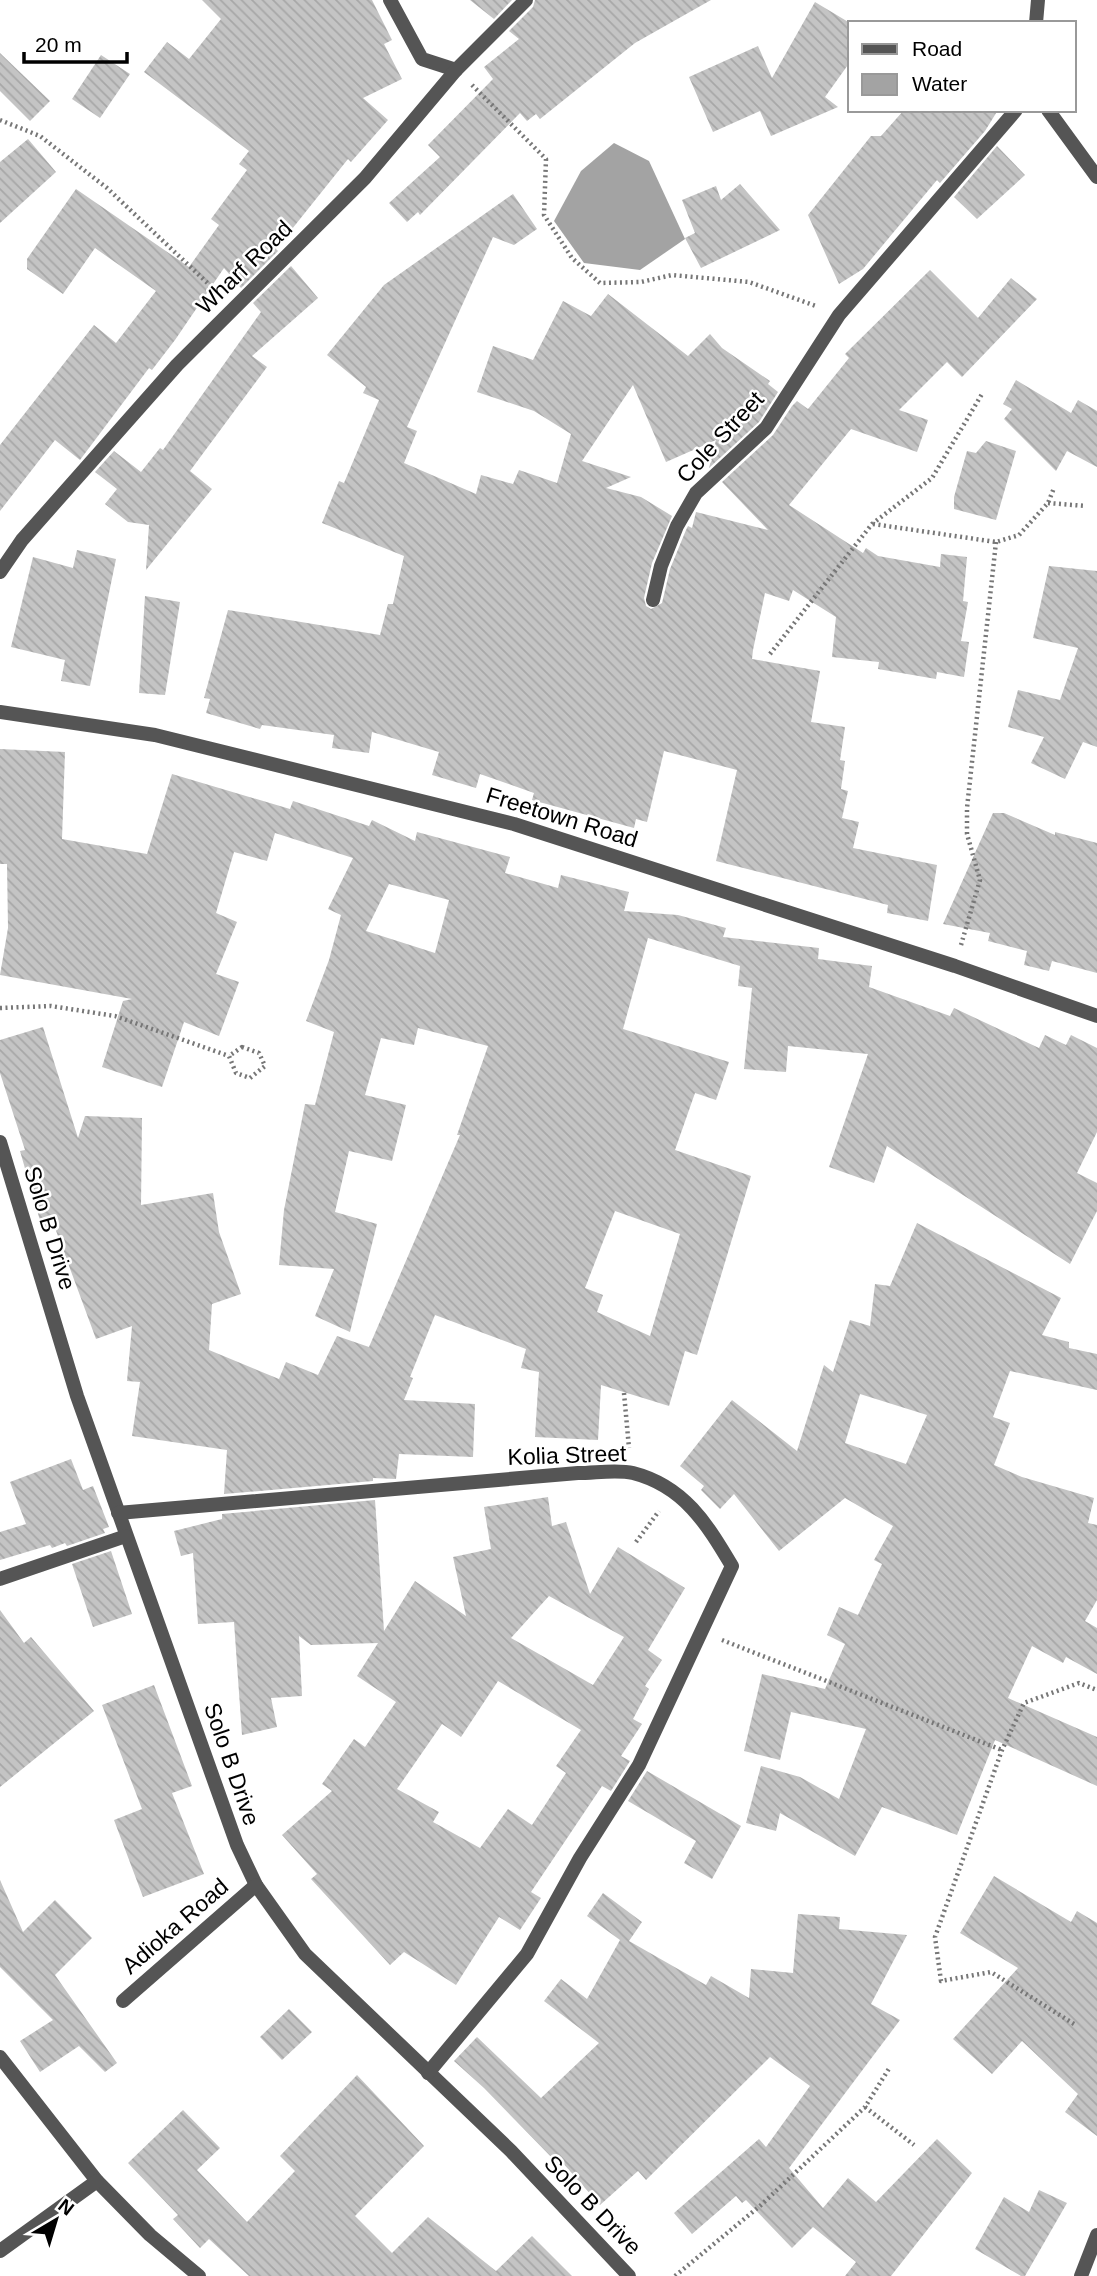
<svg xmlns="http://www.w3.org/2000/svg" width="1097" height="2276" viewBox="0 0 1097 2276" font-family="Arial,sans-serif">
  <defs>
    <pattern id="building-back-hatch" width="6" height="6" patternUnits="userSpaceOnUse" patternTransform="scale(1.75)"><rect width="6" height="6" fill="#c4c4c4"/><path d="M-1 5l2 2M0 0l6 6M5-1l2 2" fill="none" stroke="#a7a7a7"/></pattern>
  </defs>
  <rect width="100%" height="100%" fill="#fff"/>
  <polygon fill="#a3a3a3" points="614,143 649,161 685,239 640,270 584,263 554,221 581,171"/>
  <g fill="url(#building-back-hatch)" fill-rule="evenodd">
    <polygon points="202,0 372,0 392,40 384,44 402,79 363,98 388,120 351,162 348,159 276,249 278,251 241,288 224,268 175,340 152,370 149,368 80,460 55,440 0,511 0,445 94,325 116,343 156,291 95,248 63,294 27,269 27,259 76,189 189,267 219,225 211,219 247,170 239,164 249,151 144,72 167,42 189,59 221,19"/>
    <polygon points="470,0 512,0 494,19"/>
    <polygon points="535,0 711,0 635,43 540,119 536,114 527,121 520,113 420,215 418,212 407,222 389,203 440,157 428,145 493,79 484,67 519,39 509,31 533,7"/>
    <polygon points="815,2 850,23 850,62 825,97 838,107 771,136 760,111 713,132 689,77 758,46 772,78"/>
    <polygon points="0,53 50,101 30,121 0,91"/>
    <polygon points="101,55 130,74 100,118 72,99"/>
    <polygon points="904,110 998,110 985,131 940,183 937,180 863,269 839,284 808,215 871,136 881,136"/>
    <polygon points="28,139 56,172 0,223 0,162"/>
    <polygon points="997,146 1025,175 977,219 954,197"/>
    <polygon points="740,184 780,230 701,268 685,238 695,233 682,200 716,186 721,200"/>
    <polygon points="513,194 537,229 514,245 493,237 407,427 417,431 404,463 476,494 481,475 513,484 519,470 557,483 571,434 534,411 477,392 493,346 533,360 563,301 591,316 608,294 688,356 710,334 722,348 770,381 768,384 778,392 759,422 709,468 716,440 666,462 633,385 582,461 631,477 606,488 641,497 672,516 652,563 644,598 646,606 651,609 662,603 670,569 686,530 688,526 692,528 696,512 768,530 722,482 773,435 792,406 797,401 808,409 849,358 845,354 930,270 978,318 1011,278 1037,299 962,377 947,362 899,410 928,420 917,452 851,429 789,505 863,553 866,548 878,556 940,567 941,554 967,557 963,601 968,602 961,641 969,642 964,677 937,672 936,679 878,669 879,662 832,657 836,617 793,590 789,601 765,593 753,650 752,659 820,671 811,722 845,727 840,760 845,761 841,789 848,791 842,818 859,822 853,848 937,865 928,921 887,913 888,905 716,861 737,770 664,751 647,822 636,819 634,828 532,800 534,793 480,774 476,788 432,775 439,752 372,732 369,753 332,748 334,735 262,725 260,729 206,713 210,699 204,698 228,610 380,635 388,604 393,604 404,556 322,523 339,481 344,483 379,400 363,393 366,387 327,355 384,285"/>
    <polygon points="291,266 318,298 252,356 267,367 190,471 212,489 146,570 149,525 128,522 105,504 117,489 95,472 114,451 141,472 160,448 163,450 261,312 253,303"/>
    <polygon points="1016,380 1071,413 1078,400 1097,411 1097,467 1067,451 1056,471 1004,419 1012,409 1003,404"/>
    <polygon points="986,441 1016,451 996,520 954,509 954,497 967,451 976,453"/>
    <polygon points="77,550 116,559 90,686 61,681 65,660 11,647 33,557 73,568"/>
    <polygon points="1049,566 1097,571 1097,747 1083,742 1065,779 1031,763 1044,737 1008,727 1018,690 1060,700 1078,648 1033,638"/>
    <polygon points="145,596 180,602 165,695 139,693"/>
    <path d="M0,749l65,3 -3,87 85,15 25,-80 118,35 3,-8 76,25 3,-6 43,21 2,-9 93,25 -5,16 53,15 3,-13 68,17 -5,19 54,4 48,13 -3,9 96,11 -1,11 54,7 -3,21 81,29 4,-8 85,40 6,-13 21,10 5,-10 26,13v84l-20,41 20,10v28l-27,53 -183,-118 -13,37 -45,-16 39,-113 -80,-8 -2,26 -42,-3 8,-81 -14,-2 2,-20 -92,-28 -25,91 106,33 -13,38 -21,-7 -20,57 76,26 -54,179 -12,-4 -16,55 -68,-21 -3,55 -63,-3 4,-65 -18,-4 5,-19 -91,-34 -25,62 3,1 -9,22 71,4 -2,53 -74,-3 -3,25 -23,-1v3l-149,13 3,-44 -95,-14 8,-54 -13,-1 5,-55 -36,13 -41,-111 -12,3 -23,-80 5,-1 -25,-77v-33l43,-13 35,111 7,-22 57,2 -1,87 72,-12 6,39 22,62 -29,10 -3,46 70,29 7,-17 32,13 19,-39 32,11 91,-212h-3l31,-89 -70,-18 -4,17 -33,-7 -16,57 41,10 -14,56 -43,-10 -14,61 42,12 -27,108 -35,-16 19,-47 -55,-4 5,-55 21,-106 10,1 19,-73 -28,-11 23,-61 12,-45 -13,-6 25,-51 -78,-25 -8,28 -33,-9 -18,61 21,9 -21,52 23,8 -20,54 -35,-14 -22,65 -60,-20 21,-66 9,-2 -132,-24 8,-47 -1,-64h-7zM389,884l60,16 -14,53 -69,-22zM615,1211l65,23 -30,102 -53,-24 6,-17 -18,-7z"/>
    <polygon points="993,813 1004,813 1055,835 1055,832 1097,843 1097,973 1052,961 1049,971 1024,965 1027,951 988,941 990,933 943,924"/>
    <path d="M917,1223l144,75 -19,37 27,7v6l28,6v36l-87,-19 -17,46 17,6 -16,42 28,12 72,21 -6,25 9,2v75l-12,21 12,7v46l-31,-17 -3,6 -31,-17 -24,52 89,39v49l-102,-46 -38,95 -75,-28 -27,49 -75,-43 -4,18 -30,-8 15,-57 39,11 39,22 27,-70 -75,-17 -11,48 -36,-9 18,-77 63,15 20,-45 -18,-9 12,-28 19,8 24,-51 -8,-4 19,-34 -48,-28 -66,53 -45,-57 -14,15 -19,-19 3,-4 -24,-20 52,-66 65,51 27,-86 9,7 17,-52 20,6 5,-42 15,2zM860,1394l67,21 -21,49 -61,-21z"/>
    <polygon points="71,1459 83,1490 93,1486 109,1527 103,1529 105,1533 67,1546 65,1543 52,1548 50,1545 0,1560 0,1532 26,1524 10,1482"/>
    <path d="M548,1497l4,29 14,-4 24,72 28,-47 67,41 -37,62 14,10 -17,26 4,3 -16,30 9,5 -21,32 9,5 -19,30 -9,-5 -71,106 10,6 -21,32 -21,-13 -43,68 -52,-33 -14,13 -79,-86 6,-5 -35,-39 50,-44 -10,-7 32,-45 11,8 31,-45 -39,-26 21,-33 -67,2 -12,-9 3,60 -31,2 6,29 -35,8 -8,-113 -36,2 -5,-71 -12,3 -7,-25 48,-12v-5l153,-14 9,131 31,-50 51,35 -13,-59 38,-8 -7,-42zM549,1596l75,41 -31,48 -82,-47zM498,1681l83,49 -25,36 10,7 -34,52 -24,-16 -28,39 -47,-26 6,-10 -42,-23 45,-65 19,13z"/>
    <polygon points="111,1551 132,1614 93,1627 72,1564"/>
    <polygon points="0,1610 24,1643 31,1637 94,1711 0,1787"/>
    <polygon points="154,1685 192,1786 172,1793 204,1874 143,1897 114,1820 142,1809 102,1705"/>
    <polygon points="647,1771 741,1826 712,1879 684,1863 696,1841 628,1801"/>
    <polygon points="994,1876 1071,1922 1077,1911 1097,1923 1097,2136 1065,2112 1078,2094 1022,2041 992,2074 953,2039 1018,1968 960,1933"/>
    <polygon points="0,1880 23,1932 55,1900 92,1938 55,1975 117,2063 105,2072 79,2046 40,2072 20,2041 53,2020 0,1967"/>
    <polygon points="603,1893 642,1922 629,1941 706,1985 711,1976 749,1998 751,1969 793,1973 798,1914 840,1917 839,1929 907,1935 871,2004 900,2020 789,2168 823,2208 848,2178 876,2202 937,2139 972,2173 891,2276 845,2276 856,2262 813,2227 792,2248 746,2200 742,2203 736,2196 692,2234 674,2213 759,2139 766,2147 810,2086 770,2057 646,2180 638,2171 600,2205 561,2161 558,2164 484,2088 454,2061 477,2037 541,2098 599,2043 544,2001 561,1979 587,1999 620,1940 587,1916"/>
    <polygon points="289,2009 312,2032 282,2060 260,2037"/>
    <polygon points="357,2075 424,2146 355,2216 392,2253 428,2217 496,2271 532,2236 572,2276 249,2276 209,2239 200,2248 173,2219 178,2215 128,2163 183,2110 220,2148 197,2170 247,2222 295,2171 280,2156"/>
    <polygon points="1039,2190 1067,2203 1025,2276 1021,2276 975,2249 1004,2197 1029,2212"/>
  </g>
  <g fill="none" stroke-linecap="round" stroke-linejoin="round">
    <g stroke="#777" stroke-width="4.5" stroke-dasharray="2 3.5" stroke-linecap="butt">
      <polyline points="472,85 546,159 544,215 572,258 600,283 641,282 672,275 749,282 816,306"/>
      <polyline points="0,120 40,136 107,188 217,292"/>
      <polyline points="1048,503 1086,506"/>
      <polyline points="873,524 996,542 1019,535 1048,503 1054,488"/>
      <polyline points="770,654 872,524 932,478 982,394"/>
      <polyline points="961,945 980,880 967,834 967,808 996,542"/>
      <polyline points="0,1008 51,1006 115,1016 229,1056"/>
      <polygon points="242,1047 259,1053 265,1066 250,1078 236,1073 229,1056"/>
      <polyline points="624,1393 629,1448"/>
      <polyline points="636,1542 659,1511"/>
      <polyline points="722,1640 1002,1750"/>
      <polyline points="1074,2024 991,1972 941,1981 935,1937 1002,1750 1024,1703 1079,1683 1097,1690"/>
      <polyline points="865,2107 914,2145"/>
      <polyline points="675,2276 761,2205 865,2107 890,2067"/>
    </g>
    <g stroke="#555" stroke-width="14">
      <polyline points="390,0 422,59 456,70"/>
      <polyline points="1036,23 1038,0"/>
      <polyline points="1048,110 1097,177"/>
      <polyline points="0,572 22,540 177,365 365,178 456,70 526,0"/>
      <polyline points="653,600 661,566 677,526 696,493 766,428 839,315 1016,110"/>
      <polyline points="0,712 155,735 514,824 955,966 1097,1016"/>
      <polyline points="0,1142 77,1396 237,1845 256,1885 305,1954 511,2151 629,2276"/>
      <path d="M118,1513l460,-40c17,0 39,-4 55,0 51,13 74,51 99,93l-93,199 -59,93 -53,96 -99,119"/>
      <polyline points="0,1579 126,1536"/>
      <polyline points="123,2001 256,1885"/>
      <polyline points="0,2057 97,2181 150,2235 199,2276"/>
      <polyline points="0,2251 97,2181"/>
      <polyline points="1081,2276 1097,2235"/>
    </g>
  </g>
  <g text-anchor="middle" stroke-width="5" stroke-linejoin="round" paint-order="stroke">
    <g font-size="23" fill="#000" stroke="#fff">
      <text transform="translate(244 267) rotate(-44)" y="8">Wharf Road</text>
      <text transform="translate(720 437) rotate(-47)" y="8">Cole Street</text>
      <text transform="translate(562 817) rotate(17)" y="8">Freetown Road</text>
      <text transform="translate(50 1228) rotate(73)" y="8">Solo B Drive</text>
      <text transform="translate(567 1455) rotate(-2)" y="8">Kolia Street</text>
      <text transform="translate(232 1764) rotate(71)" y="8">Solo B Drive</text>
      <text transform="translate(175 1926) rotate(-41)" y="8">Adioka Road</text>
      <text transform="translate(593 2205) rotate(46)" y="8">Solo B Drive</text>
    </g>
  </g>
  <rect x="848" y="21" width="228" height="91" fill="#ffffff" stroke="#999999" stroke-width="2"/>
  <rect x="862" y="44" width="35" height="10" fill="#555555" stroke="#999999" stroke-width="2"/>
  <text x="912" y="56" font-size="21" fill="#000000">Road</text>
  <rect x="862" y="74" width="35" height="21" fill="#a3a3a3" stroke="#999999" stroke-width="2"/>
  <text x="912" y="91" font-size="21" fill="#000000">Water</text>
  <g transform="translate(56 2220) rotate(38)" stroke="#ffffff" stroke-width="5" paint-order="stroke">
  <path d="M0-5L12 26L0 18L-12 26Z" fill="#000000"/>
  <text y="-10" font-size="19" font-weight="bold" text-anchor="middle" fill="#000000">N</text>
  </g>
  <path d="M24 52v10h103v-10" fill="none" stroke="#000000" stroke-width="3.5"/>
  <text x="35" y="52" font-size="21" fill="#000000" stroke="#ffffff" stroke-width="5" paint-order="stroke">20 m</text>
</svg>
